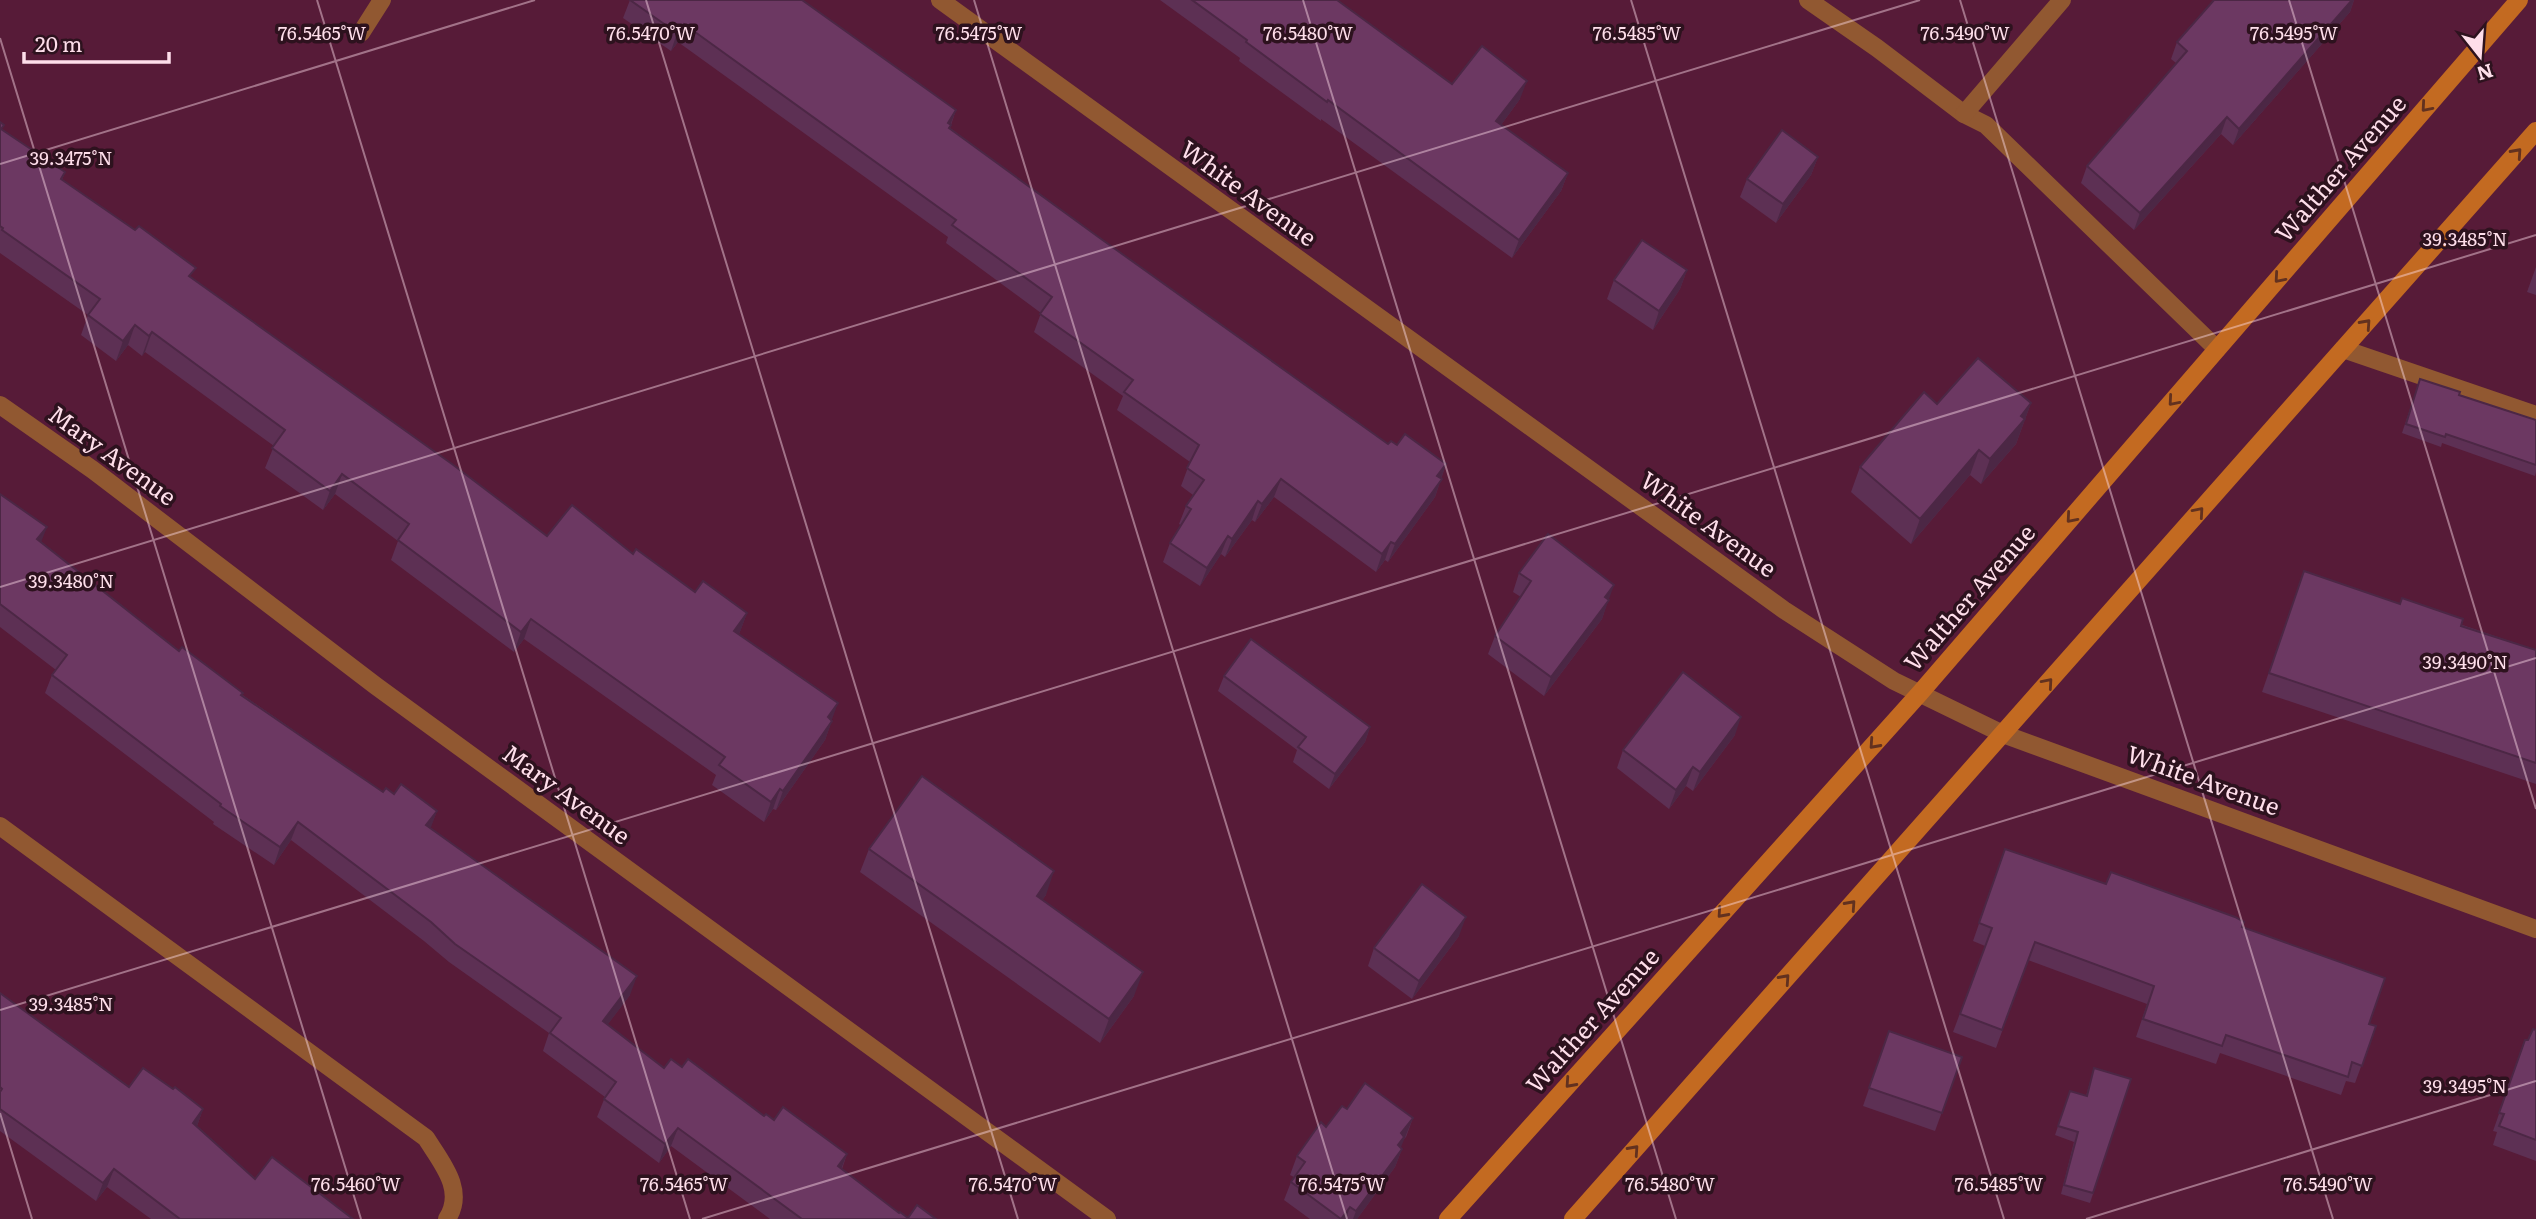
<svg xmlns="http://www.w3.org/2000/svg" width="2536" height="1219" viewBox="0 0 2536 1219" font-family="Literata,serif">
  <rect width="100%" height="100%" fill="#571b38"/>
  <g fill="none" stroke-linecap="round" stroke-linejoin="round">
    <g stroke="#915831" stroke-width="18">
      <polyline points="1808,0 1877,48 1964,114 1986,125 2217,349"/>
      <polyline points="361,33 382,0"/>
      <polyline points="1964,114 2062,0"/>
      <polyline points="2343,349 2536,415"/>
      <path d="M0,826l426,312c15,24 40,52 21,81"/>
    </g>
    <polyline stroke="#915831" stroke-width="18" points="0,405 93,470 376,686 1107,1219"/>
    <polyline stroke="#915831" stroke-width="18" points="940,0 1784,610 1894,681 2003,734 2536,929"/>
    <g stroke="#c36a21" stroke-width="18">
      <polyline points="1448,1219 1920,693 2519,0"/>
      <polyline points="1573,1219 2536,131"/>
    </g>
  </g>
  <g fill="#5d3054">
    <polygon points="630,0 956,110 950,128 1097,236 1388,444 1397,445 1446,464 1435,497 1388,562 1385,560 1376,572 1274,497 1255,522 1252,520 1225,557 1221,554 1200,586 1163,562 1170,543 1181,525 1179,524 1186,506 1193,495 1181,486 1190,462 1117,410 1123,396 1034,332 1041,313 946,243 948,237 678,42 671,51 623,18"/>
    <polygon points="1160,0 1337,0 1452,84 1520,99 1501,125 1568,173 1561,191 1512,258 1321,119 1321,121 1239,61 1240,58"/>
    <polygon points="2214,0 2354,0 2350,12 2233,145 2221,134 2134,230 2081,183 2087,166 2176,63 2171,59 2177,42"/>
    <polygon points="0,122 2,129 65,172 62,180 192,278 547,536 633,554 695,592 747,613 739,634 832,720 825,740 776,810 773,809 764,822 712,785 716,775 524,639 514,652 391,560 398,541 335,494 323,510 265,468 274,446 145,352 142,356 128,345 116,361 81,335 88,315 0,253"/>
    <polygon points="1818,157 1811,175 1776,223 1740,197 1747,179"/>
    <polygon points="2536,267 2536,295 2527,292"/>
    <polygon points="1687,270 1680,289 1653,330 1607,299 1614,280"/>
    <polygon points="2420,379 2459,395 2536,420 2536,472 2535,476 2442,443 2441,447 2402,433"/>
    <polygon points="2031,403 2016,444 1981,484 1970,475 1911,544 1851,492 1860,467 1937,404"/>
    <polygon points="0,494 41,542 179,651 383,792 394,794 437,811 430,828 630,995 607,1025 664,1068 682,1067 764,1116 774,1120 847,1154 842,1169 899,1213 908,1218 936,1219 770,1219 671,1146 659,1163 597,1117 605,1097 543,1051 549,1033 449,962 424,941 291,840 274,865 213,824 214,822 45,693 52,675 56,670 0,627"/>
    <polygon points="2304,571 2536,650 2536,784 2262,692"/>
    <polygon points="1519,573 1608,600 1602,619 1544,696 1488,654 1495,636 1521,597 1513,592"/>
    <polygon points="1224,676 1370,727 1365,742 1329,789 1293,762 1297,750 1218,691"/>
    <polygon points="1735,735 1693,791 1686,786 1669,809 1617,768 1623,750"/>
    <polygon points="869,849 1046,895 1042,900 1134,996 1100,1043 860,872"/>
    <polygon points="2005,849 2106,884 2242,927 2369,1024 2376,1026 2355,1083 2346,1081 2341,1095 2220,1053 2216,1064 2136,1037 2147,1004 2028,960 1996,1048 1953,1032 1985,946 1973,941"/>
    <polygon points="1459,936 1412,999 1368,966 1374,948"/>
    <polygon points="0,993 129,1087 173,1089 203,1109 197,1126 255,1179 353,1219 151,1219 107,1187 96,1201 0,1131"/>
    <polygon points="2536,1030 2536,1161 2493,1145 2497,1132 2493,1131 2525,1040 2528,1040"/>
    <polygon points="1889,1031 1962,1057 1935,1131 1863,1106"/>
    <polygon points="2094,1068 2131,1079 2090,1203 2061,1194 2074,1142 2055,1135 2070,1091 2086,1096"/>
    <polygon points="1413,1118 1406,1137 1403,1140 1400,1148 1402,1149 1395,1167 1357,1219 1310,1219 1284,1200 1291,1182 1294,1177 1290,1175 1297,1156 1326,1127"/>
  </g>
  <g fill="#4c2745">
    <polygon points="2352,0 2354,0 2350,12 2233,145 2239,129"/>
    <polygon points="684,24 678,42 671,51 677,33"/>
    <polygon points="1527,81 1520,99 1490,140 1496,121"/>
    <polygon points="956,110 950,126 951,125 944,143 948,123"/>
    <polygon points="2227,117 2221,134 2134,230 2140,213"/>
    <polygon points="1818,157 1811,175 1776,223 1783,204"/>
    <polygon points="1568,173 1561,191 1512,258 1519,240"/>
    <polygon points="1687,270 1680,289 1653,330 1659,311"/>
    <polygon points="135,325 128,345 116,361 123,341"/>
    <polygon points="152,332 145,352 142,356 149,336"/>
    <polygon points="2031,403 2016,444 1981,484 1990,459"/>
    <polygon points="1979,450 1970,475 1911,544 1920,519"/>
    <polygon points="1446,464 1435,497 1388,562 1395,544 1437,476"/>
    <polygon points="342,474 335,494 323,510 330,491"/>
    <polygon points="1281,479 1274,497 1255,522 1262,504"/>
    <polygon points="1258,501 1252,520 1225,557 1232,539"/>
    <polygon points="47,527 40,545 37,539"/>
    <polygon points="1228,536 1221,554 1200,586 1207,568"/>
    <polygon points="1391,542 1385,560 1376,572 1382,554"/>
    <polygon points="1614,585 1602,619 1544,696 1551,677"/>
    <polygon points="747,613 740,632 727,651 734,631"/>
    <polygon points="531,619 524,639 514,652 521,632"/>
    <polygon points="838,703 831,722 828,717"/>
    <polygon points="1741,717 1735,735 1693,791 1700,772"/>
    <polygon points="832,721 825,740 776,810 783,791"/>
    <polygon points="1370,727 1365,742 1329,789 1335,774"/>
    <polygon points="1693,767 1686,786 1669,809 1676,790"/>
    <polygon points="780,789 773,809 764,822 771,802"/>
    <polygon points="437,811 430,830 426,825"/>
    <polygon points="298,822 291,840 274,865 280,847"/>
    <polygon points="1054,871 1046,895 1028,920 1037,896"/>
    <polygon points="1466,917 1459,936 1412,999 1419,981"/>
    <polygon points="1143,972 1134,996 1100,1043 1109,1019"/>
    <polygon points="637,976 630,995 596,1040 603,1021"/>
    <polygon points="203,1109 197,1126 193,1123"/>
    <polygon points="1413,1118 1399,1152 1402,1149 1395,1167 1357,1219 1353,1219 1356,1211 1401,1133"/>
    <polygon points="678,1128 671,1146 659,1163 665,1144"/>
    <polygon points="847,1154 840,1172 838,1166"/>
    <polygon points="114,1169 107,1187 96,1201 103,1183"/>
    <polygon points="1350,1207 1346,1219 1341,1219"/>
  </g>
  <g fill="#6c3862" stroke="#4c2745" stroke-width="2">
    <polygon points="630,0 802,0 956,110 948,123 951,125 949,128 1097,236 1388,444 1391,441 1397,445 1405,434 1446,464 1437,476 1442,479 1395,544 1391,542 1382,554 1281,479 1262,504 1258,501 1232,539 1228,536 1207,568 1170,543 1191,509 1186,506 1204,480 1187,468 1199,445 1124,392 1133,380 1040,314 1052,297 952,225 956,220 684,24 677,33"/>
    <polygon points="1192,0 1337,0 1452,84 1482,46 1527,81 1496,121 1568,173 1519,240 1328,100 1327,102 1246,42 1247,40"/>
    <polygon points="2214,0 2352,0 2239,129 2227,117 2140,213 2087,166 2187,51 2177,42"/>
    <polygon points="0,122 4,125 1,129 65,172 61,179 135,230 139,226 196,268 189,276 452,464 547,536 572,505 633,554 636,549 695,592 703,581 747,613 734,631 838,703 828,717 832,721 783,791 780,789 771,802 719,765 725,757 531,619 521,632 398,540 409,524 342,474 330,491 272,448 285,430 152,332 149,336 135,325 123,341 88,315 100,299 2,230 3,228 0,226"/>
    <polygon points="1782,130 1818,157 1783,204 1747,179"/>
    <polygon points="1642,240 1687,270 1659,311 1614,280"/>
    <polygon points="1978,358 2031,403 2021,416 2025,419 1990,459 1979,450 1920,519 1860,467 1924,392 1937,404"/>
    <polygon points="2420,379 2460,392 2459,395 2536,420 2536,465 2446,434 2445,437 2406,424"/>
    <polygon points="0,494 47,527 37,539 179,651 182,647 243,693 241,695 383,792 386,788 394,794 401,784 437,811 426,825 637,976 603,1021 664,1068 671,1059 682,1067 688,1059 764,1116 766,1114 774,1120 783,1107 847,1154 838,1166 899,1213 900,1212 908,1218 917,1205 936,1219 802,1219 678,1128 665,1144 604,1099 616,1082 550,1033 561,1018 455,944 431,922 298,822 280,847 220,806 221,804 52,675 67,655 0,604"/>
    <polygon points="1548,534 1614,585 1605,597 1609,600 1551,677 1495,636 1531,581 1519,573"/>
    <polygon points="2304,571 2400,604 2402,598 2463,619 2461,626 2536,650 2536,763 2269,673"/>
    <polygon points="1251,639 1370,727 1335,774 1298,747 1306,737 1224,676"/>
    <polygon points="1683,672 1741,717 1700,772 1693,767 1676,790 1623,750"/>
    <polygon points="922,776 1054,871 1037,896 1143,972 1109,1019 869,849"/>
    <polygon points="2005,849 2106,884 2111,872 2235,917 2244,922 2242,927 2385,978 2369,1024 2376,1026 2362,1066 2352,1062 2348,1077 2226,1035 2222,1046 2143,1019 2154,986 2035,942 2002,1030 1960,1014 1992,928 1979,923"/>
    <polygon points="1422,884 1466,917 1419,981 1374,948"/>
    <polygon points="0,993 129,1087 143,1068 173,1089 175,1087 203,1109 193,1123 255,1179 272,1157 353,1219 180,1219 114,1169 103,1183 0,1109 0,1092 2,1089 0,1087"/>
    <polygon points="2533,1029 2536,1030 2536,1140 2499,1126 2504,1114 2499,1113 2525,1040 2528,1040"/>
    <polygon points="1889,1031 1962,1057 1942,1113 1869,1088"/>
    <polygon points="2094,1068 2131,1079 2093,1193 2064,1185 2078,1132 2058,1126 2070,1091 2087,1096"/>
    <polygon points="1365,1083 1413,1118 1401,1133 1404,1137 1398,1145 1402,1149 1356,1211 1350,1207 1341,1219 1291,1182 1305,1162 1297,1156 1321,1122 1326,1127 1342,1106 1347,1109"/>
  </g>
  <defs><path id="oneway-chevron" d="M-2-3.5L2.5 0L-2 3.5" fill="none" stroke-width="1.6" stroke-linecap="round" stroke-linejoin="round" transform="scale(1.75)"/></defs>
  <g stroke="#62311f">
    <use href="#oneway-chevron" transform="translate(2426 107) rotate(131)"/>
    <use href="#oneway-chevron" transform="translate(2517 153) rotate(-48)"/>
    <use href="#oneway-chevron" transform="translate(2279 278) rotate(131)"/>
    <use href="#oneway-chevron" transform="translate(2366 324) rotate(-48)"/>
    <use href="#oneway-chevron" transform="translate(2173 401) rotate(131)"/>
    <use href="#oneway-chevron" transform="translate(2199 512) rotate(-49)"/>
    <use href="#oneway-chevron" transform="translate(2071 518) rotate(131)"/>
    <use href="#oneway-chevron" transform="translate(2048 683) rotate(-49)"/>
    <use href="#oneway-chevron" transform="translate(1874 744) rotate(132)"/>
    <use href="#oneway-chevron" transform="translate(1851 905) rotate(-48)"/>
    <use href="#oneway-chevron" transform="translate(1722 913) rotate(132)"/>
    <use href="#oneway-chevron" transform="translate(1785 979) rotate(-48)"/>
    <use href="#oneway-chevron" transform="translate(1570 1083) rotate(132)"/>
    <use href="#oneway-chevron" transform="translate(1634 1150) rotate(-48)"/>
  </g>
  <path fill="none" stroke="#fedeea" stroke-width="2" stroke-opacity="0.45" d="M317,0l373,1219M646,0l372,1219M974,0l373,1219M1303,0l373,1219M1631,0l373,1219M1960,0l373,1219M2289,0l247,809M0,38l361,1181M0,164l535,-164M0,587l1920,-587M0,1010l2536,-775M0,1113l32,106M702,1219l1834,-561M2086,1219l450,-138"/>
  <g text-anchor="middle" stroke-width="7" stroke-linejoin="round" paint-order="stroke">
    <g font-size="24" fill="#fedeea" stroke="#2d121e">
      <text transform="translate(2341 169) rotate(-49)" y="8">Walther Avenue</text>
      <text transform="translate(1248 194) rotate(36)" y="8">White Avenue</text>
      <text transform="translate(112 456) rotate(36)" y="8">Mary Avenue</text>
      <text transform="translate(1708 525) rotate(36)" y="8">White Avenue</text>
      <text transform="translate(1970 598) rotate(-49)" y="8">Walther Avenue</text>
      <text transform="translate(2203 781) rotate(20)" y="8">White Avenue</text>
      <text transform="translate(566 795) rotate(36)" y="8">Mary Avenue</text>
      <text transform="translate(1593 1021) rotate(-48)" y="8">Walther Avenue</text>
    </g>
  </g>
  <g font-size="18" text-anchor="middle" fill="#fedeea" stroke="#2d121e" stroke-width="7" stroke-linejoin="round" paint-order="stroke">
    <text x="322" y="40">76.5465°W</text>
    <text x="651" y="40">76.5470°W</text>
    <text x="979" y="40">76.5475°W</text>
    <text x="1308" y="40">76.5480°W</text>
    <text x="1637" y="40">76.5485°W</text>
    <text x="1965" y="40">76.5490°W</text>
    <text x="2294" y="40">76.5495°W</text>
    <text x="71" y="165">39.3475°N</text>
    <text x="2465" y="246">39.3485°N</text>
    <text x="71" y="588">39.3480°N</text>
    <text x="2465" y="669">39.3490°N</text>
    <text x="71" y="1011">39.3485°N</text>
    <text x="2465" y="1093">39.3495°N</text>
    <text x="356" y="1191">76.5460°W</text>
    <text x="684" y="1191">76.5465°W</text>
    <text x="1013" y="1191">76.5470°W</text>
    <text x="1342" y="1191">76.5475°W</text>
    <text x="1670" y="1191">76.5480°W</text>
    <text x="1999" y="1191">76.5485°W</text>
    <text x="2328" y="1191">76.5490°W</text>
  </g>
  <g transform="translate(2480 56) rotate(163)" stroke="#2d121e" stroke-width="5" paint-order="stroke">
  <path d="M0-5L12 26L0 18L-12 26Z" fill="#fedeea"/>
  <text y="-10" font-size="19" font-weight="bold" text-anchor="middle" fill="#fedeea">N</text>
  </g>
  <path d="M24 52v10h145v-10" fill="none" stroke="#fedeea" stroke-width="3.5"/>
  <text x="35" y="52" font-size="21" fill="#fedeea" stroke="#2d121e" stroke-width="5" paint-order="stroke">20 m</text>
</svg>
